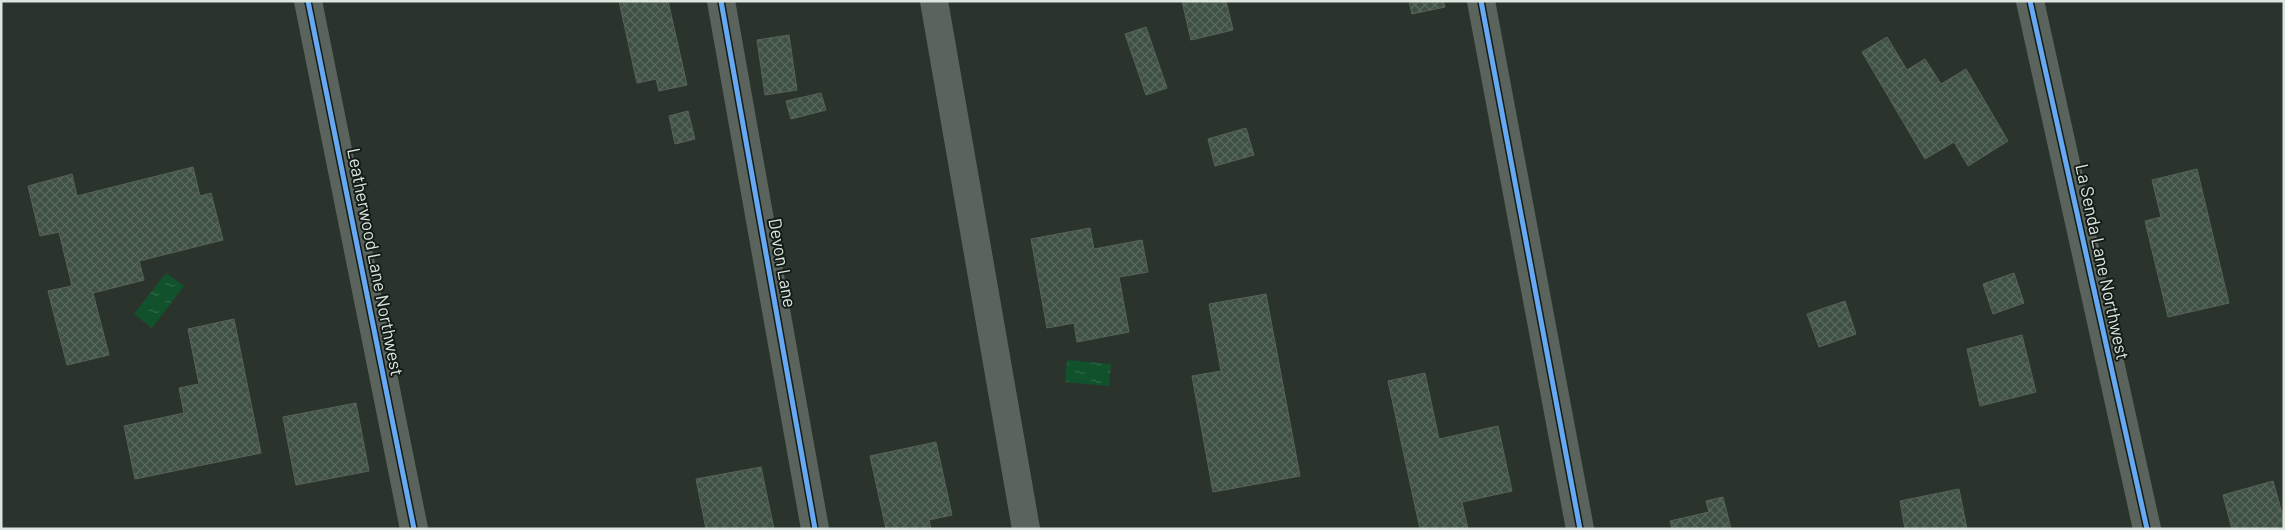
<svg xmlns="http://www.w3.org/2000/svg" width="2285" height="530" viewBox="0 0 2285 530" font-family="Barlow,sans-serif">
  <defs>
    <pattern id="water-ripples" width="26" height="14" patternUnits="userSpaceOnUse" patternTransform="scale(1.25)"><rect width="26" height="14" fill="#11512c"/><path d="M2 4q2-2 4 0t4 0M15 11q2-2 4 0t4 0" fill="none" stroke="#336a4a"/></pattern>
    <pattern id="building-cross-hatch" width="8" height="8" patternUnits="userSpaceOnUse" patternTransform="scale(1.25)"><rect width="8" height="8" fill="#3f5044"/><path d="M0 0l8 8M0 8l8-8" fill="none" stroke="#5a695f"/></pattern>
  </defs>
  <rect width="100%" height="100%" fill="#2a342d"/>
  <g fill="url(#water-ripples)">
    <polygon points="166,273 184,286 152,328 134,314"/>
    <polygon points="1067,360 1111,364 1109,386 1065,382"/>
  </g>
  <g fill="url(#building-cross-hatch)" stroke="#59615b">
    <polygon points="619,1 668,1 687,85 659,91 656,79 637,83"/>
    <polygon points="1182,1 1226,1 1233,30 1191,40"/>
    <polygon points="1409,1 1443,1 1445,7 1412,14"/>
    <polygon points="1146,27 1167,88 1146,95 1125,34"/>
    <polygon points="789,35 797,90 765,95 757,40"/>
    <polygon points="1887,37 1907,70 1925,59 1941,84 1966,69 2008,141 1968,166 1954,142 1925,159 1862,52"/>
    <polygon points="821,93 826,110 791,119 786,101"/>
    <polygon points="688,111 695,139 675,144 669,116"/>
    <polygon points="1246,128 1254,155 1215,166 1208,139"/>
    <polygon points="193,167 200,196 211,193 223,240 139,261 144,280 93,293 109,355 67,365 48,291 72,286 59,232 40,236 28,186 72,174 77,196"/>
    <polygon points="2197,169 2229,303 2168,317 2145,221 2161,217 2152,180"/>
    <polygon points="1090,228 1094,249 1142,240 1148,272 1119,277 1129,332 1077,342 1074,323 1047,328 1031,239"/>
    <polygon points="2014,273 2024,303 1993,314 1983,284"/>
    <polygon points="1266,294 1300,476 1213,492 1192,376 1221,371 1209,304"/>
    <polygon points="1845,301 1856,334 1819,347 1807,314"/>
    <polygon points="234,319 261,453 135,479 124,426 184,413 179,388 199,384 188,329"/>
    <polygon points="2022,335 2036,392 1980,406 1967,349"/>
    <polygon points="1425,373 1439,439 1498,426 1512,491 1462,502 1468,529 1420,529 1388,381"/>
    <polygon points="356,403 369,471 296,485 283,417"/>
    <polygon points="936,442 952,515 929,520 931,529 886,529 870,456"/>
    <polygon points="761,467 774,529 706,529 696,479"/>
    <polygon points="2273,481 2284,520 2284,529 2232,529 2223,495"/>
    <polygon points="1959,489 1967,529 1905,529 1900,501"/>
    <polygon points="1723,497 1731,529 1672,529 1670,521 1709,512 1706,501"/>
  </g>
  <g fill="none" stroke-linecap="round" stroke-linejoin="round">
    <g stroke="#5a645d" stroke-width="28">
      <polyline points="308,1 414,529"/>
      <polyline points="721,1 815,529"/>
      <polyline points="934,1 1026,529"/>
      <polyline points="1481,1 1580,529"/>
      <polyline points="2030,1 2147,529"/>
    </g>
    <g stroke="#151c17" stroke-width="8">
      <g id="cycleway">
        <polyline points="308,1 414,529"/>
        <polyline points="721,1 815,529"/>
        <polyline points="1481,1 1580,529"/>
        <polyline points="2030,1 2147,529"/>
      </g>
    </g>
    <use href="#cycleway" stroke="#66a8f1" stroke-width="5"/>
  </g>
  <g text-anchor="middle" stroke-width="4" stroke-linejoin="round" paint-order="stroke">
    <g font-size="18" fill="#dce6df" stroke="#151c17">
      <text transform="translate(375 262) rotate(79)" y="6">Leatherwood Lane Northwest</text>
      <text transform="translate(2102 262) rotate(78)" y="6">La Senda Lane Northwest</text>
      <text transform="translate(782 263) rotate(80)" y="6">Devon Lane</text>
    </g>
  </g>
  <rect width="2285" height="530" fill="none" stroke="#dce6df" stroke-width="5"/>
</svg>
